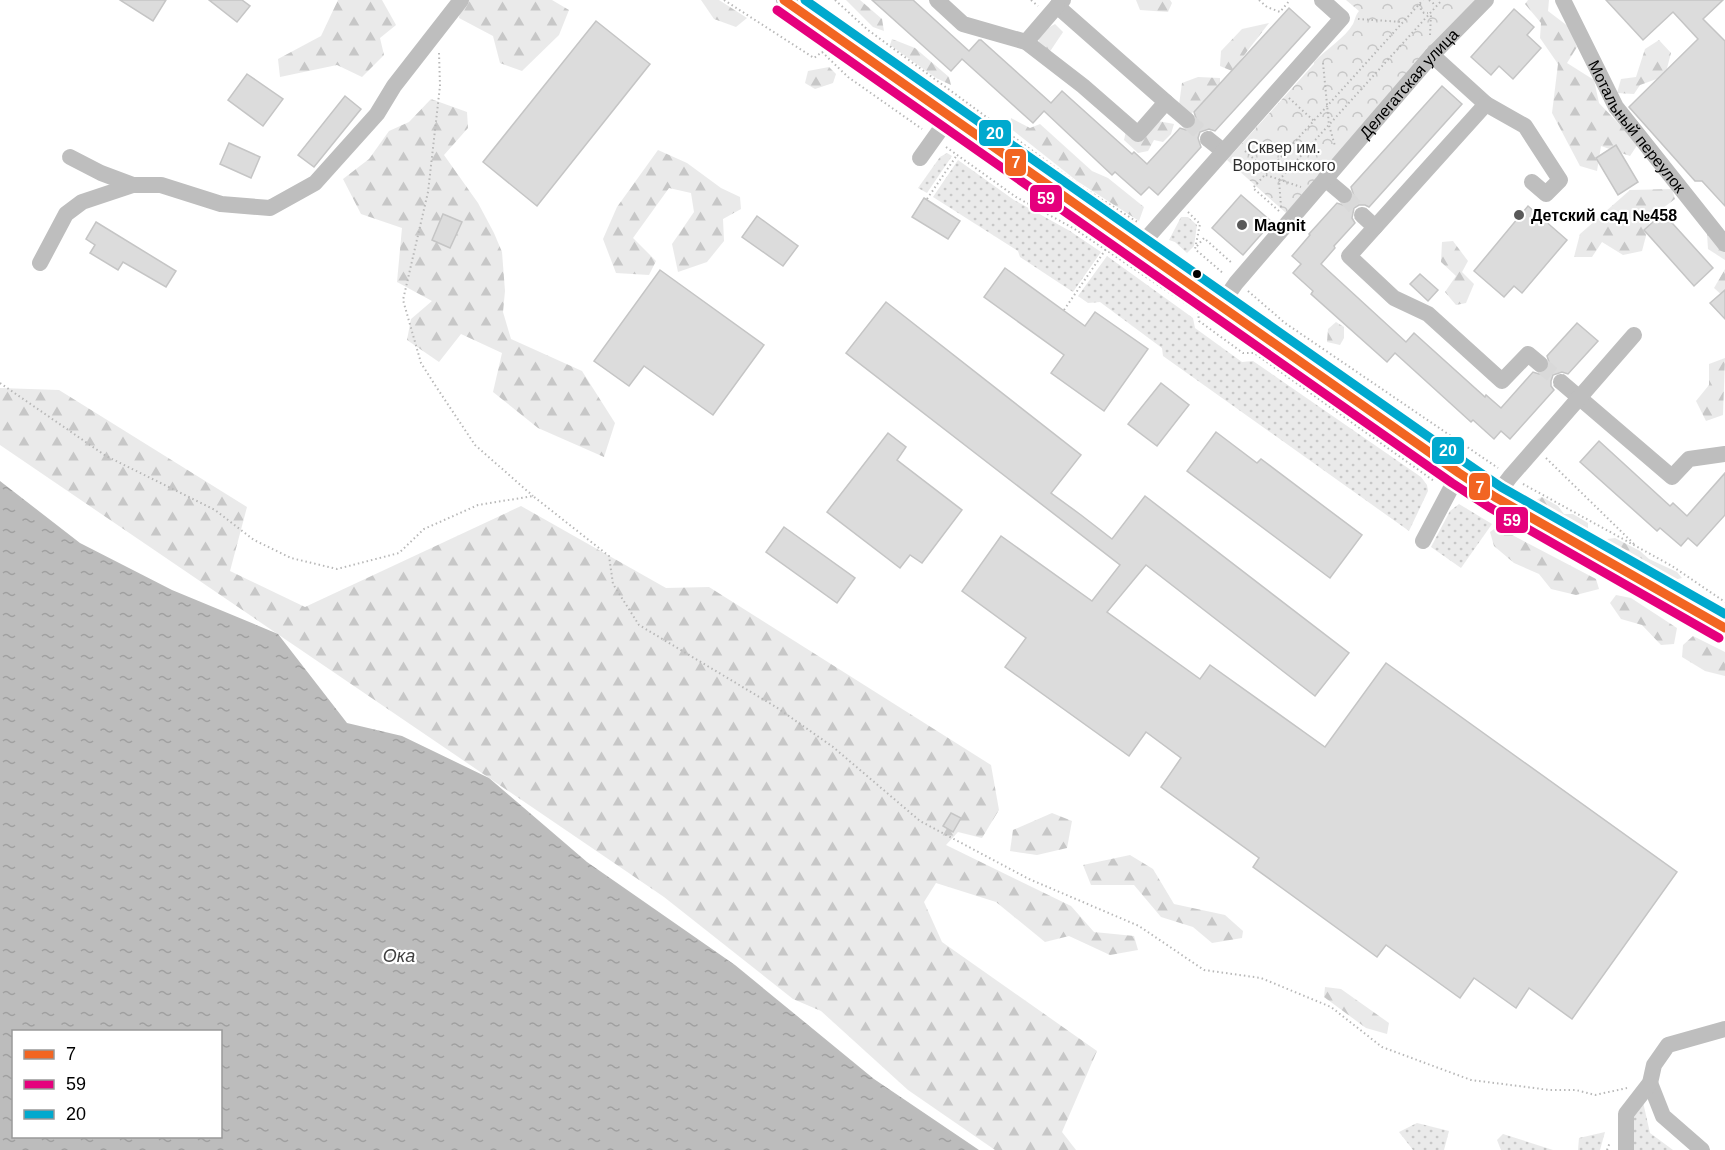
<svg xmlns="http://www.w3.org/2000/svg" width="1725" height="1150" viewBox="0 0 1725 1150" font-family="Arial,sans-serif">
  <defs>
    <pattern id="grass-dots" width="8" height="8" patternUnits="userSpaceOnUse" patternTransform="scale(1.5)"><rect width="8" height="8" fill="#eaeaea"/><path d="M2 2h.1M6 6h.1" fill="none" stroke="#c7c7c7" stroke-width="1.8" stroke-linecap="round"/></pattern>
    <pattern id="forest-firs" width="22" height="20" patternUnits="userSpaceOnUse" patternTransform="scale(1.5)"><rect width="22" height="20" fill="#eaeaea"/><path d="M5 1l3.5 6h-7zM16 11l3.5 6h-7z" fill="#c7c7c7"/></pattern>
    <pattern id="park-crowns" width="20" height="18" patternUnits="userSpaceOnUse" patternTransform="scale(1.5)"><rect width="20" height="18" fill="#eaeaea"/><path d="M2 6a3 3 0 1 1 6 0M12 15a3 3 0 1 1 6 0" fill="none" stroke="#c7c7c7"/></pattern>
    <pattern id="water-ripples" width="26" height="14" patternUnits="userSpaceOnUse" patternTransform="scale(1.5)"><rect width="26" height="14" fill="#bcbcbc"/><path d="M2 4q2-2 4 0t4 0M15 11q2-2 4 0t4 0" fill="none" stroke="#a0a0a0"/></pattern>
  </defs>
  <rect width="100%" height="100%" fill="#fff"/>
  <g fill="url(#grass-dots)">
    <polygon points="947,153 952,156 927,193 918,188 940,157"/>
    <polygon points="958,160 1014,200 1070,231 1101,252 1073,292 1020,257 1018,251 933,197"/>
    <polygon points="1181,217 1188,217 1197,225 1194,246 1187,253 1175,242 1169,240"/>
    <polygon points="1107,256 1193,318 1195,328 1242,362 1253,361 1421,477 1427,485 1428,491 1409,531 1163,356 1162,348 1100,302 1088,303 1078,296"/>
    <polygon points="1459,504 1492,524 1461,568 1431,547 1450,511"/>
    <polygon points="1643,1102 1650,1133 1673,1150 1634,1150 1632,1146 1634,1114"/>
    <polygon points="1417,1123 1449,1131 1444,1150 1413,1150 1399,1132"/>
    <polygon points="1605,1132 1600,1150 1578,1150 1579,1138"/>
    <polygon points="1503,1134 1553,1150 1501,1150 1497,1140"/>
  </g>
  <g fill="url(#forest-firs)">
    <polygon points="338,0 382,0 396,25 380,38 384,55 362,77 337,65 280,77 278,59 321,36"/>
    <polygon points="461,0 552,0 569,10 559,35 522,71 500,63 493,36 459,18"/>
    <polygon points="701,0 719,0 747,18 736,27 714,19"/>
    <polygon points="846,0 860,0 882,19 884,31 873,27"/>
    <polygon points="1136,0 1170,0 1172,3 1168,12 1140,10"/>
    <polygon points="1528,0 1549,0 1548,11 1569,27 1577,47 1567,63 1594,80 1599,103 1638,144 1630,156 1601,146 1597,171 1580,166 1552,113 1558,64 1540,38 1541,23 1525,4"/>
    <polygon points="1269,23 1232,71 1220,66 1221,51 1242,29"/>
    <polygon points="1055,24 1063,32 1049,53 1037,46 1041,32"/>
    <polygon points="892,39 915,48 949,77 951,85 936,78 890,45"/>
    <polygon points="1659,40 1671,53 1665,76 1640,85 1634,94 1617,93 1621,79 1636,77 1645,49"/>
    <polygon points="829,67 836,74 833,83 815,89 805,83 808,71"/>
    <polygon points="1198,77 1220,78 1220,85 1190,115 1178,112 1182,83"/>
    <polygon points="431,99 467,112 468,128 444,155 478,203 494,233 502,252 505,291 503,312 511,339 582,371 615,423 604,457 538,428 493,392 502,353 461,334 439,362 407,340 411,319 432,301 397,282 402,228 361,214 343,179 369,159 389,131 409,122"/>
    <polygon points="1011,118 1030,128 1040,124 1092,171 1108,178 1144,207 1139,221 1077,181 1010,128"/>
    <polygon points="1158,121 1174,124 1171,134 1163,142 1154,140 1148,151 1138,153 1124,140 1126,131"/>
    <polygon points="658,150 687,163 721,188 740,197 741,209 723,219 724,241 707,262 678,272 672,244 694,212 691,193 669,188 633,238 656,261 649,275 616,273 603,239 617,207"/>
    <polygon points="1672,189 1675,199 1651,217 1642,251 1623,255 1602,242 1592,257 1574,257 1580,234 1630,190"/>
    <polygon points="1707,233 1725,235 1725,260 1708,249"/>
    <polygon points="1453,241 1468,261 1462,272 1474,284 1466,303 1456,305 1445,292 1456,276 1441,262 1442,242"/>
    <polygon points="1725,269 1725,297 1724,297 1714,288"/>
    <polygon points="1336,322 1344,327 1344,338 1340,345 1327,342 1328,329"/>
    <polygon points="1725,358 1723,415 1706,421 1696,401 1709,385 1709,364"/>
    <polygon points="0,388 59,390 247,507 230,571 305,607 521,506 666,588 709,587 991,765 999,810 982,838 958,832 946,845 1071,906 1094,932 1134,936 1138,950 1110,955 1069,936 1045,942 996,902 936,883 924,902 942,942 1097,1051 1062,1132 1076,1150 995,1150 908,1090 821,1011 793,999 664,897 0,445"/>
    <polygon points="1542,497 1558,506 1564,514 1573,514 1588,523 1588,529 1582,529 1564,519 1563,515 1543,507 1536,500"/>
    <polygon points="1497,527 1596,579 1599,589 1576,595 1551,589 1539,574 1514,563 1494,546 1490,532"/>
    <polygon points="1615,538 1640,551 1649,559 1677,572 1682,578 1674,580 1657,572 1648,562 1637,560 1610,546 1607,539"/>
    <polygon points="1616,595 1631,598 1677,628 1674,644 1661,645 1642,625 1621,619 1610,603"/>
    <polygon points="1693,636 1725,652 1725,676 1705,671 1682,657 1683,645"/>
    <polygon points="1052,813 1072,821 1067,848 1037,855 1010,851 1013,830"/>
    <polygon points="1130,855 1153,869 1174,904 1225,915 1243,931 1242,938 1212,943 1193,927 1161,917 1134,885 1091,885 1083,865"/>
    <polygon points="1325,987 1341,989 1389,1023 1387,1034 1366,1028 1324,997"/>
  </g>
  <path fill="url(#park-crowns)" d="M1346,0h130l-190,213 -59,-53 87,-96v-2c11,-12 31,-24 39,-38 2,-4 2,-8 6,-13z"/>
  <path fill="url(#water-ripples)" fill-rule="evenodd" d="M0,481l80,62 92,47 106,44 69,89 55,13 87,42 98,84 148,103 139,114 105,71h-979zM14,1032h206v104h-206z"/>
  <g fill="#dcdcdc" stroke="#c5c5c5" stroke-width="1.5">
    <polygon points="120,0 166,0 153,21"/>
    <polygon points="209,0 242,0 250,6 237,22"/>
    <polygon points="872,0 913,0 969,51 979,40 981,40 1051,103 1062,91 1132,154 1134,152 1147,164 1180,128 1186,130 1195,127 1197,121 1194,112 1289,8 1310,27 1215,131 1209,129 1200,132 1198,138 1201,147 1158,195 1149,187 1141,195 1115,172 1112,175 1044,111 1033,123 962,59 951,71"/>
    <polygon points="1606,0 1723,0 1703,19 1725,41 1725,206 1702,181 1695,181 1629,107 1698,39 1673,12 1643,40"/>
    <polygon points="1514,9 1534,27 1527,35 1541,48 1513,79 1499,66 1491,75 1471,57"/>
    <polygon points="596,21 650,64 537,206 483,162"/>
    <polygon points="247,74 283,99 263,126 228,100"/>
    <polygon points="1442,86 1462,104 1369,207 1365,205 1359,205 1354,208 1352,218 1355,223 1334,246 1335,248 1321,264 1406,342 1414,333 1485,397 1486,395 1501,408 1533,372 1539,374 1548,371 1550,365 1547,356 1577,323 1598,341 1568,374 1562,372 1553,375 1551,381 1551,386 1554,390 1510,439 1501,431 1494,439 1473,420 1471,422 1395,353 1387,362 1311,294 1313,291 1293,273 1301,264 1292,256 1310,235 1309,234 1337,203 1343,205 1352,202 1354,196 1351,187"/>
    <polygon points="345,96 361,109 314,167 298,155"/>
    <polygon points="229,143 260,157 251,178 220,164"/>
    <polygon points="1616,145 1638,182 1618,195 1596,158"/>
    <polygon points="1241,195 1272,222 1243,255 1212,228"/>
    <polygon points="924,198 960,221 948,239 912,217"/>
    <polygon points="1528,206 1567,240 1522,293 1514,286 1504,297 1474,271"/>
    <polygon points="1663,213 1713,268 1694,286 1644,230"/>
    <polygon points="443,214 462,222 450,248 432,240"/>
    <polygon points="757,216 798,246 783,266 742,237"/>
    <polygon points="96,222 176,271 166,287 123,262 118,270 90,253 95,245 86,239"/>
    <polygon points="1005,268 1085,326 1095,312 1148,349 1104,411 1051,373 1064,355 984,297"/>
    <polygon points="660,270 764,345 713,415 644,366 629,386 594,361"/>
    <polygon points="1420,274 1438,290 1428,301 1410,284"/>
    <polygon points="1725,290 1725,319 1710,303"/>
    <polygon points="886,302 1081,455 1051,493 1081,515 1112,539 1145,496 1349,653 1315,696 1146,565 1107,612 1200,679 1210,665 1325,747 1386,663 1677,872 1572,1019 1529,988 1516,1008 1474,978 1460,998 1386,945 1377,957 1253,867 1259,858 1161,787 1181,758 1146,732 1129,756 1005,667 1026,638 962,591 1001,536 1092,601 1120,565 846,353"/>
    <polygon points="1161,383 1189,405 1157,446 1128,424"/>
    <polygon points="1216,432 1257,463 1261,459 1362,535 1330,578 1187,471"/>
    <polygon points="888,433 906,447 897,460 962,510 922,563 910,555 900,568 827,512"/>
    <polygon points="1599,441 1670,506 1673,503 1687,516 1725,473 1725,515 1697,546 1688,538 1681,546 1660,528 1657,531 1580,462"/>
    <polygon points="784,527 855,578 837,603 766,552"/>
    <polygon points="951,813 961,818 953,832 943,826"/>
  </g>
  <g fill="none" stroke-linecap="round" stroke-linejoin="round">
    <g stroke="#d9d9d9" stroke-width="16" stroke-dasharray="16 8" stroke-linecap="butt">
      <polyline points="1187,120 1208,139"/>
      <polyline points="1344,195 1362,215"/>
      <polyline points="1540,364 1561,382"/>
    </g>
    <g stroke="#b8b8b8" stroke-width="2" stroke-dasharray="1.5 3" stroke-linecap="butt">
      <polyline points="724,0 814,58 822,52 848,77 922,129"/>
      <polyline points="835,0 868,30 1079,185 1139,223"/>
      <polyline points="1031,0 1038,6"/>
      <polyline points="1259,0 1267,7 1280,12 1290,0"/>
      <polyline points="1429,0 1433,3 1434,7"/>
      <polyline points="1420,4 1421,10 1424,13 1428,13"/>
      <polyline points="1358,19 1403,22"/>
      <polyline points="1430,35 1431,14"/>
      <polyline points="439,53 440,86 428,192 403,300 421,363 435,385 475,445 533,496"/>
      <polyline points="1323,63 1329,125 1335,146"/>
      <polyline points="1289,98 1314,121"/>
      <polyline points="946,147 1016,197 1073,228 1188,305 1198,312 1199,321 1243,353 1254,353 1434,481"/>
      <polyline points="1245,151 1268,172"/>
      <polyline points="1266,175 1301,187"/>
      <polyline points="927,199 957,155"/>
      <polyline points="1281,207 1279,180 1442,0"/>
      <polyline points="1279,211 1253,188 1423,0"/>
      <polyline points="1188,212 1200,224 1195,249 1224,274"/>
      <polyline points="1197,246 1204,238 1232,263"/>
      <polyline points="1248,291 1285,323 1498,468"/>
      <polyline points="1064,310 1106,249"/>
      <polyline points="0,383 106,456 215,510 254,540 291,558 337,569 399,553 424,529 478,505 533,496 609,556 613,584 639,625 776,707 833,747 920,821 1029,879 1139,926 1204,970 1261,978 1331,1007 1382,1047 1471,1080 1550,1090 1576,1090 1595,1095 1627,1088"/>
      <polyline points="1546,458 1634,544"/>
      <polyline points="1523,484 1672,566 1725,602"/>
      <polyline points="1607,1150 1610,1142"/>
    </g>
    <g stroke="#bebebe" stroke-width="16">
      <polyline points="784,0 1459,473 1495,497 1725,628"/>
      <polyline points="937,0 963,24 1026,42 1083,86 1138,134 1166,102 1057,6 1063,0"/>
      <path id="s1" d="M1563,0l53,107 109,137"/>
      <polyline points="1026,42 1057,6"/>
      <polyline points="1432,55 1486,104 1349,256 1394,298 1428,314 1502,381 1528,354 1540,364"/>
      <polyline points="1166,102 1187,120"/>
      <polyline points="1486,104 1525,126 1560,180 1546,194 1532,182"/>
      <polyline points="1208,139 1223,151"/>
      <polyline points="70,157 101,173 133,185"/>
      <polyline points="920,158 950,116"/>
      <polyline points="1325,179 1344,195"/>
      <polyline points="1362,215 1375,227"/>
      <polyline points="1138,248 1342,18 1322,0"/>
      <polyline points="40,263 66,214 82,202 133,185 161,185 221,204 270,208 315,183 377,114 394,86 461,0"/>
      <path id="s2" d="M1220,306l16,-23 196,-228 54,-55"/>
      <polyline points="1561,382 1672,477 1689,459 1725,454"/>
      <polyline points="1495,497 1510,477 1634,335"/>
      <polyline points="1423,541 1459,473"/>
      <polyline points="1650,1083 1663,1116 1702,1150"/>
      <polyline points="1626,1150 1626,1114 1650,1083 1654,1065 1668,1045 1725,1029"/>
    </g>
    <g stroke="#fff" stroke-width="14">
      <polyline id="bus-1" points="784,0 1459,473 1495,497 1725,628"/>
    </g>
    <g stroke="#fff" stroke-width="14">
      <polyline id="bus-2" points="777,10 1452,483 1489,507 1719,638"/>
    </g>
    <g stroke="#fff" stroke-width="14">
      <polyline id="bus-3" points="805,0 1466,463 1501,487 1725,614"/>
    </g>
    <use href="#bus-1" stroke="#f26522" stroke-width="9"/>
    <use href="#bus-2" stroke="#e5007d" stroke-width="9"/>
    <use href="#bus-3" stroke="#00a9ce" stroke-width="9"/>
  </g>
  <g fill="#595959" stroke="#fff" stroke-width="2">
    <circle cx="1519" cy="215" r="6"/>
    <circle cx="1242" cy="225" r="6"/>
  </g>
  <circle fill="#000" stroke="#fff" stroke-width="2" cx="1197" cy="274" r="5"/>
  <g text-anchor="middle" stroke-width="4.5" stroke-linejoin="round" paint-order="stroke">
    <g font-size="16" fill="#000" stroke="#fff">
      <text dy="6" stroke="none"><textPath href="#s2" startOffset="292">Делегатская улица</textPath></text>
      <text dy="6" stroke="none"><textPath href="#s1" startOffset="147">Мотальный переулок</textPath></text>
    </g>
    <g font-size="16" fill="#2f2f2f" stroke="#fff">
      <text x="1284" y="153">Сквер им.<tspan x="1284" dy="18">Воротынского</tspan></text>
    </g>
    <g font-size="16" font-weight="bold" fill="#000" stroke="#fff" text-anchor="start">
      <text x="1531" y="221">Детский сад №458</text>
      <text x="1254" y="231">Magnit</text>
    </g>
    <g font-size="18" font-style="italic" fill="#404040" stroke="#fff">
      <text x="399" y="962">Ока</text>
    </g>
  </g>
  <g stroke="#fff" stroke-width="2">
    <rect x="978" y="119" width="34" height="28" rx="6" fill="#00a9ce"/>
    <rect x="1004" y="148" width="23" height="29" rx="6" fill="#f26522"/>
    <rect x="1029" y="184" width="34" height="29" rx="6" fill="#e5007d"/>
    <rect x="1431" y="436" width="34" height="29" rx="6" fill="#00a9ce"/>
    <rect x="1468" y="472" width="23" height="29" rx="6" fill="#f26522"/>
    <rect x="1495" y="506" width="34" height="28" rx="6" fill="#e5007d"/>
  </g>
  <g font-size="16" text-anchor="middle" font-weight="bold" fill="#fff">
    <text x="995" y="139">20</text>
    <text x="1016" y="168">7</text>
    <text x="1046" y="204">59</text>
    <text x="1448" y="456">20</text>
    <text x="1480" y="493">7</text>
    <text x="1512" y="526">59</text>
  </g>
  <rect x="12" y="1030" width="210" height="108" fill="#ffffff" stroke="#999999" stroke-width="1.5"/>
  <rect x="24" y="1050" width="30" height="9" fill="#f26522" stroke="#999999" stroke-width="1.5"/>
  <text x="66" y="1060" font-size="18" fill="#000000">7</text>
  <rect x="24" y="1080" width="30" height="9" fill="#e5007d" stroke="#999999" stroke-width="1.5"/>
  <text x="66" y="1090" font-size="18" fill="#000000">59</text>
  <rect x="24" y="1110" width="30" height="9" fill="#00a9ce" stroke="#999999" stroke-width="1.5"/>
  <text x="66" y="1120" font-size="18" fill="#000000">20</text>
</svg>
